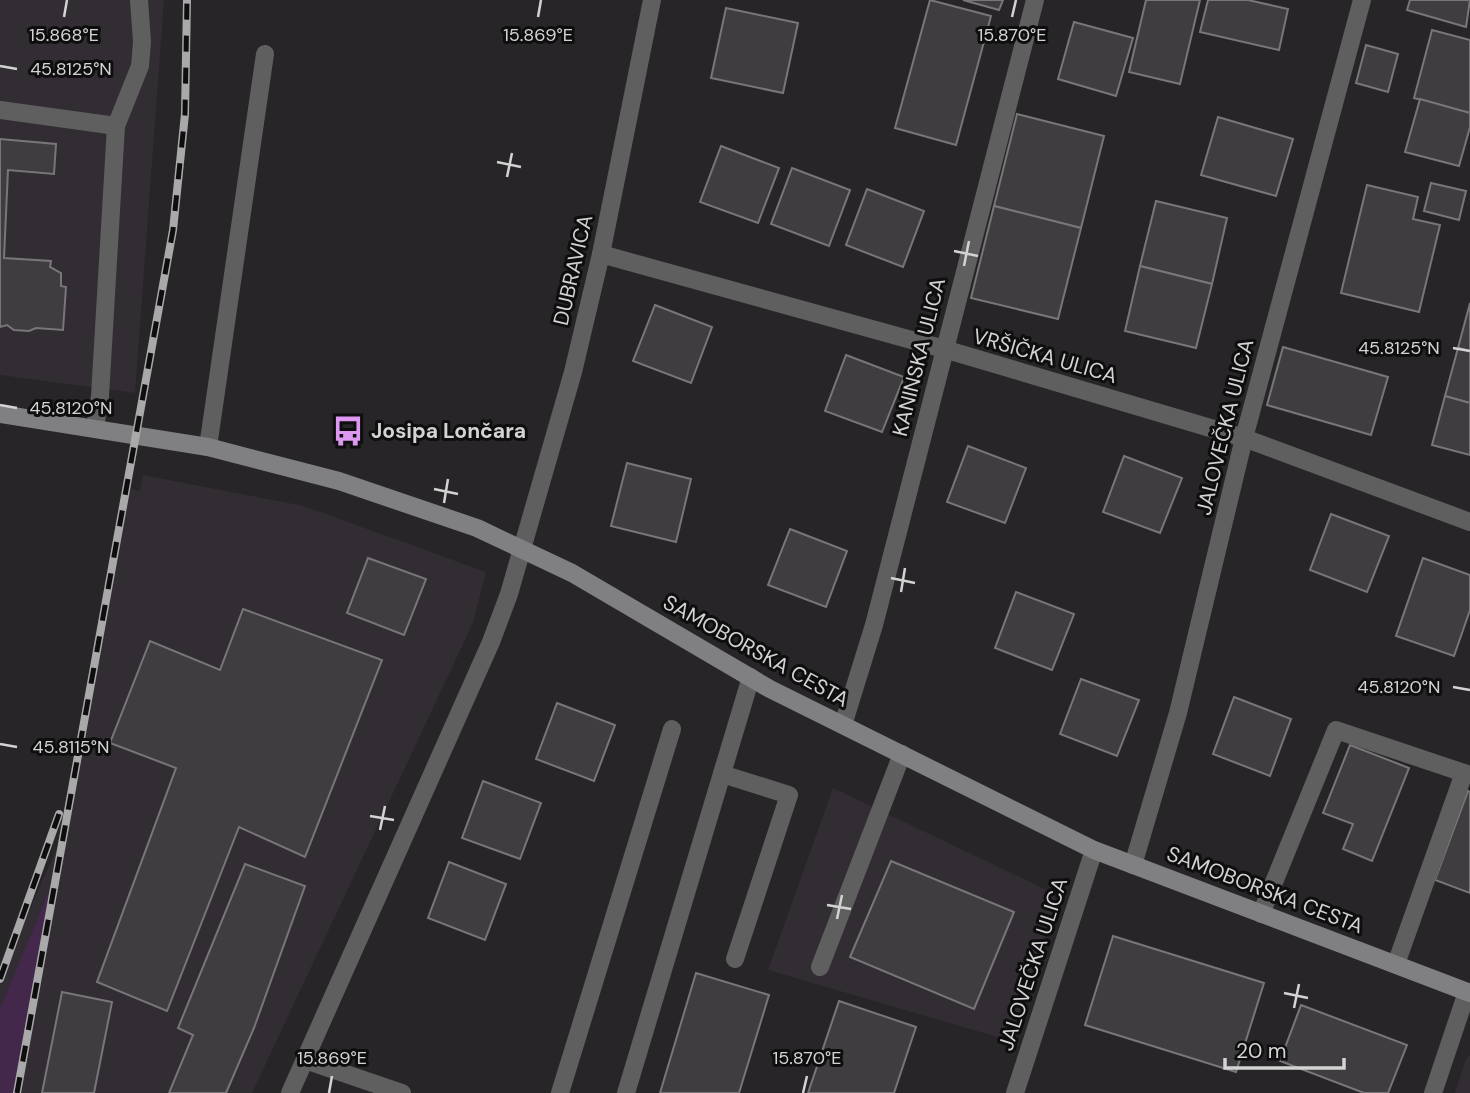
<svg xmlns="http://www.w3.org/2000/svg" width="1470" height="1093" viewBox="0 0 1470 1093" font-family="'DM Sans',sans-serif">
  <rect width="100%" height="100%" fill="#272527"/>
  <g fill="#322c33">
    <polygon points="0,0 164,0 135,393 0,375"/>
    <polygon points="143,475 304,506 486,572 473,623 252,1093 21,1093 60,868 0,1008 0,976 67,826 123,488 140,491"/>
    <polygon points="833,788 1049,891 1056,902 1011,1041 768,970"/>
    <polygon points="1470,1055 1470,1093 1455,1093 1466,1059"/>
  </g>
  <polygon fill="#43284b" points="61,863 21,1093 0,1093 0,1008"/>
  <g fill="#3f3d40" stroke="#787679" stroke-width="2">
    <polygon points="930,0 991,16 956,145 895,128"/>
    <polygon points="963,0 1003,0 999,10"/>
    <polygon points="1146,0 1200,0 1180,84 1129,72"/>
    <polygon points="1208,0 1248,0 1288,9 1279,50 1200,32"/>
    <polygon points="1410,0 1470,0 1466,27 1407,10"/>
    <polygon points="726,8 798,23 783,93 711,78"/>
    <polygon points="1074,22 1133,38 1116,96 1058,79"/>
    <polygon points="1432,30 1470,40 1470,113 1414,98"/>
    <polygon points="1366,45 1398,54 1388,92 1356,83"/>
    <polygon points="1420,99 1470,113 1470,127 1459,166 1405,152"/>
    <polygon points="1017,114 1104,136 1081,228 994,206"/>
    <polygon points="1218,117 1293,139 1276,196 1201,175"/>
    <polygon points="0,139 56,144 54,174 8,170 4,258 51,261 50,267 61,273 61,286 66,287 63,330 36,328 29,331 14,330 7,325 0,327"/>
    <polygon points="721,146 779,168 758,223 700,202"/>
    <polygon points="792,168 850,190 829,246 771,224"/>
    <polygon points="1431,183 1466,191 1459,220 1424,211"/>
    <polygon points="1367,185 1418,197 1413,219 1440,225 1419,312 1341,293"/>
    <polygon points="867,189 924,211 903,267 846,245"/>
    <polygon points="1156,201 1227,218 1212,284 1140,266"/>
    <polygon points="994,206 1081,228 1058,319 971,298"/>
    <polygon points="1140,266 1212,284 1196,348 1125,331"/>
    <polygon points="1470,303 1470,351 1458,348"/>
    <polygon points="655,305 712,327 691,383 633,361"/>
    <polygon points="1283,347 1388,377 1371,435 1267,405"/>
    <polygon points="1458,348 1470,351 1470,403 1445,396"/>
    <polygon points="846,355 904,377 882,432 825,411"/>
    <polygon points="1445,396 1470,403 1470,455 1432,445"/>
    <polygon points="968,446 1026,468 1005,523 947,502"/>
    <polygon points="1124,456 1182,478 1160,533 1103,512"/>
    <polygon points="627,463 691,479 676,542 611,526"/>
    <polygon points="1331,514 1389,536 1367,592 1310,570"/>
    <polygon points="790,529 847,551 826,607 768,585"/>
    <polygon points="368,558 426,579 404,635 347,613"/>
    <polygon points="1423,558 1470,575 1470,610 1454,656 1396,636"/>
    <polygon points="1016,592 1074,614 1052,670 995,648"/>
    <polygon points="243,609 382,660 305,857 239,827 167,1011 97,982 176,768 110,743 150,641 220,670"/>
    <polygon points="1081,679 1139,700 1117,756 1060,734"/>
    <polygon points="1234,697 1291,719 1270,776 1213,754"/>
    <polygon points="557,703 615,725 594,781 536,759"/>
    <polygon points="1350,745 1409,768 1372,861 1343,849 1353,824 1323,813"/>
    <polygon points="483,781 541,803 520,859 462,838"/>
    <polygon points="1468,791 1470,792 1470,893 1435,880"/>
    <polygon points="891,861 1014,912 974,1009 850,957"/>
    <polygon points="449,862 506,884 485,940 428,918"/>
    <polygon points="245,864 305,886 254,1028 226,1093 169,1093 193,1035 178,1028"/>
    <polygon points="1113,936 1264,983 1236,1072 1085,1025"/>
    <polygon points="696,973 769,995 739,1093 660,1093"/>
    <polygon points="62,992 112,1002 94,1093 42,1093"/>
    <polygon points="839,1001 916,1027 894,1093 808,1093"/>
    <polygon points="1301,1005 1407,1045 1388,1093 1364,1093 1280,1061"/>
  </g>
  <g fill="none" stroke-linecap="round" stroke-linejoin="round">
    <g stroke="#605f60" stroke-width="18">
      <polyline points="0,110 116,126"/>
      <polyline points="95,428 100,396 116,126 140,66 142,42 139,0"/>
      <polyline points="208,447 265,54"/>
      <polyline points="722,774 789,795 735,959"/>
      <polyline points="1261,914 1336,730 1470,775"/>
      <polyline points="1396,964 1464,773"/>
      <polyline points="820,967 902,754"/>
      <polyline points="305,1060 402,1093"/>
      <polyline points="560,1093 672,729"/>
      <polyline points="626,1093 751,677"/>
    </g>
    <g stroke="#605f60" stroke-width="18">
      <polyline points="601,254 944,349 1244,438 1470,522"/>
      <polyline points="843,725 874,625 1035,0"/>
      <polyline points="1133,865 1178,713 1244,438 1362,0"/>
      <polyline points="290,1093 491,642 509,594 573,372 601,254 652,0"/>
      <polyline points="1015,1093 1094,850"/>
      <polyline points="1433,1093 1467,992"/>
    </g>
    <polyline stroke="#807f81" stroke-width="18" points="0,414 208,447 339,481 477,528 572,573 770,689 1094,850 1470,993"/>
    <g stroke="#aaa9aa" stroke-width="8">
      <g id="rail">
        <polyline points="0,979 59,814"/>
        <polyline points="17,1093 173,230 185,114 187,0"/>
      </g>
    </g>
    <use href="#rail" stroke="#0f0e0f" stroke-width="5" stroke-dasharray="16" stroke-linecap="butt"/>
  </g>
  <path fill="none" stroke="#d4d3d4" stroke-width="2.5" d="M64,17l3,-17M538,17l3,-17M1012,17l4,-17M0,66l17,3M497,162l24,5M507,177l5,-24M954,251l24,5M964,266l5,-25M1453,348l17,3M0,405l17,3M434,489l24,5M444,503l4,-24M891,578l24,5M901,592l4,-24M1453,687l17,3M0,744l17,3M370,816l24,4M380,830l5,-24M827,905l24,4M837,919l5,-24M1284,993l24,5M1294,1008l5,-24M329,1093l3,-17M803,1093l4,-17"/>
  <defs>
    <g id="bus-bare" transform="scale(2.415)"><path d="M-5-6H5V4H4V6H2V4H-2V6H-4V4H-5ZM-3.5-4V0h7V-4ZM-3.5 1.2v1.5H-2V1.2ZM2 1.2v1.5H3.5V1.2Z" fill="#de98f2" stroke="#0f0e0f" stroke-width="2.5" paint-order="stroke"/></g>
  </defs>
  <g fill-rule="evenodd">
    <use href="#bus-bare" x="348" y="431"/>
  </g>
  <g text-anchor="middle" stroke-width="6" stroke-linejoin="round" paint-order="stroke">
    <g font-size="21" fill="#d4d3d4" stroke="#0f0e0f">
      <text transform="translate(573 270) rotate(-77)" y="7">DUBRAVICA</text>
      <text transform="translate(1045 356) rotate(16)" y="7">VRŠIČKA ULICA</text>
      <text transform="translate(919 357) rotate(-76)" y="7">KANINSKA ULICA</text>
      <text transform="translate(1225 427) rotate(-76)" y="7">JALOVEČKA ULICA</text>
      <text transform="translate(756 651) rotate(29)" y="7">SAMOBORSKA CESTA</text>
      <text transform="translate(1265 890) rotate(21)" y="7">SAMOBORSKA CESTA</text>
      <text transform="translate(1033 964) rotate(-72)" y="7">JALOVEČKA ULICA</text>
    </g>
    <g font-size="21" font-weight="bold" fill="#d4d3d4" stroke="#0f0e0f" text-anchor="start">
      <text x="371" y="438">Josipa Lončara</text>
    </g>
  </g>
  <g font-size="18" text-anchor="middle" fill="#d4d3d4" stroke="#0f0e0f" stroke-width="6" stroke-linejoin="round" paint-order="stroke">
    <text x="64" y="41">15.868°E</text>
    <text x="538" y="41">15.869°E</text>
    <text x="1012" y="41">15.870°E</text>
    <text x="71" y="75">45.8125°N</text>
    <text x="1399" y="354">45.8125°N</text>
    <text x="71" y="414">45.8120°N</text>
    <text x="1399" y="693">45.8120°N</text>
    <text x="71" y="753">45.8115°N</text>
    <text x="332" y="1064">15.869°E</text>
    <text x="807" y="1064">15.870°E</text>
  </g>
  <path d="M1225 1058v10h119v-10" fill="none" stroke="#d4d3d4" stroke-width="3.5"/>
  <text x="1236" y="1058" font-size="21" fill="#d4d3d4" stroke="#0f0e0f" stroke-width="5" paint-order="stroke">20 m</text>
</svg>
